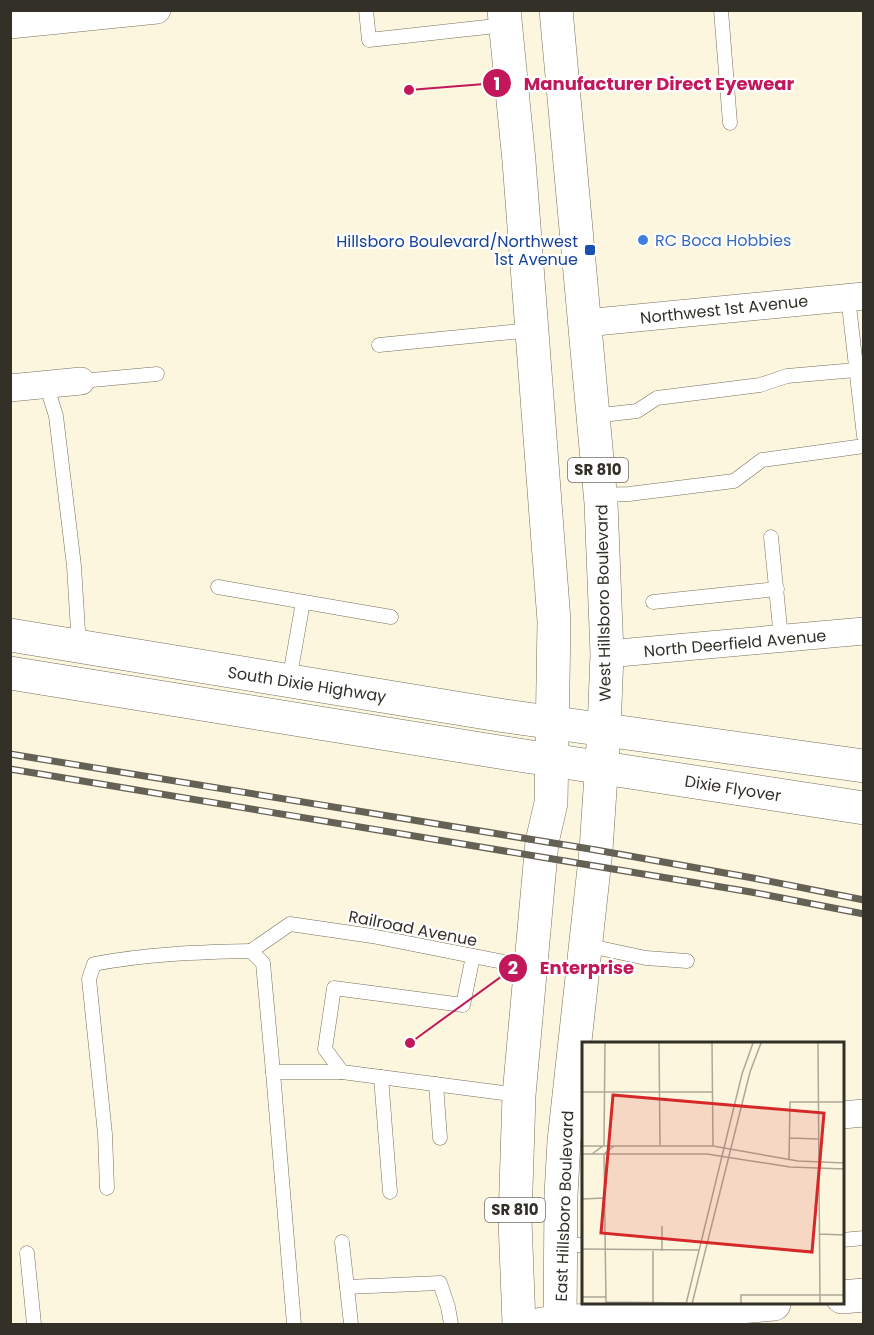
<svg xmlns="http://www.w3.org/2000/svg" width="874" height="1335" viewBox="0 0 874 1335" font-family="Poppins,sans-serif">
  <rect width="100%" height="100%" fill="#fcf6df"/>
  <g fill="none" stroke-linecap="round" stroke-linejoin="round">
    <g stroke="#746f5b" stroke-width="15">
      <g id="lane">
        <polyline points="366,10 369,40 505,25"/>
        <polyline points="721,10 730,123"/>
        <polyline points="848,297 864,436"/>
        <polyline points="379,345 532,330"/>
        <polyline points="81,381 157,374"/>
        <polyline points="46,384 56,416 74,566 79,647"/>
        <polyline points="593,416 637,411 657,398 760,385 787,376 856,370"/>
        <polyline points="600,495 629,494 734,481 762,460 864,446"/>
        <polyline points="771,537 781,638"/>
        <polyline points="218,587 391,617"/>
        <polyline points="653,602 777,589"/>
        <polyline points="289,681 303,602"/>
        <polyline points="585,945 646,958 687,961"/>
        <polyline points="251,951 290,924 372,936 529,967"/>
        <polyline points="473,956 463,1005 334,988 325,1049 342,1072 519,1095"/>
        <polyline points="273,1072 294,1324"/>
        <polyline points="381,1077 390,1192"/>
        <polyline points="436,1084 440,1138"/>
        <path d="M107,1188l-2,-54 -16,-155 5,-15c52,-10 105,-12 157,-13l12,12 10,109h69"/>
        <polyline points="842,1240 864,1238"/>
        <polyline points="342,1242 351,1324"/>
        <polyline points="560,1245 583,1245"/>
        <polyline points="27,1253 34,1324"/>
        <polyline points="347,1287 440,1283 448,1307 451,1324"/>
      </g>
    </g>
    <g stroke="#746f5b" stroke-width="28">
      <g id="street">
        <polyline points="10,25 157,10"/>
        <polyline points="585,323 864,296"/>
        <polyline points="10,388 81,381"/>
        <polyline points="607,654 864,631"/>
        <polyline points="842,1115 864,1113"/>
      </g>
    </g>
    <g stroke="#746f5b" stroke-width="34">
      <g id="secondary">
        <polyline points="10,635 505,716 864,766"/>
        <polyline points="10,673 499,752 864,808"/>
        <polyline points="842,1297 864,1295"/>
        <polyline points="542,1324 774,1304"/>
      </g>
    </g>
    <g stroke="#746f5b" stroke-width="34">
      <g id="primary">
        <polyline points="504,10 519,161 554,621 551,803 542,842 519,1095 515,1220 519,1324"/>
        <polyline points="556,10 601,503 607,654 604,730 596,850 564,1141 561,1195 560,1324"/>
      </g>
    </g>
    <use href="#lane" stroke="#fff" stroke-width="14"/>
    <use href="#street" stroke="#fff" stroke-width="27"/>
    <use href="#secondary" stroke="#fff" stroke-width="33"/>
    <use href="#primary" stroke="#fff" stroke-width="33"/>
    <g stroke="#656155" stroke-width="7">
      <g id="rail">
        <polyline points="10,754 596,850 753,878 864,900"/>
        <polyline points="10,769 541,857 751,892 864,914"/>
      </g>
    </g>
    <use href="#rail" stroke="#fff" stroke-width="4.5" stroke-dasharray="14" stroke-linecap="butt"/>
  </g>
  <circle fill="#3f7fe0" stroke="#fff" stroke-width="2" cx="643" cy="240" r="6"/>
  <rect fill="#1a4fb4" stroke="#fff" stroke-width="2" x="584" y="244" width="12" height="12" rx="3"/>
  <g text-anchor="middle" stroke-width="4.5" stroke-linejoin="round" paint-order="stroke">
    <g fill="#fff" stroke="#706e68" stroke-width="1.5">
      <rect x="568" y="458" width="60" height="24" rx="4.5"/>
      <rect x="485" y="1198" width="60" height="24" rx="4.5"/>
    </g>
    <g font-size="15" font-weight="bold" fill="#333028">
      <text x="598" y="475">SR 810</text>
      <text x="515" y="1215">SR 810</text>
    </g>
    <g font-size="16" fill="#366cbe" stroke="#fff" text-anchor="start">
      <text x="655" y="246">RC Boca Hobbies</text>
    </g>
    <g font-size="16" fill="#164399" stroke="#fff" text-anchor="end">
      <text x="578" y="247">Hillsboro Boulevard/Northwest<tspan x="578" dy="18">1st Avenue</tspan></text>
    </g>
    <g font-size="16" fill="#333028" stroke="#fff">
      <text transform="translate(724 309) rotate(-6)" y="6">Northwest 1st Avenue</text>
      <text transform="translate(603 603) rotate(-91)" y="6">West Hillsboro Boulevard</text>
      <text transform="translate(735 643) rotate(-5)" y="6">North Deerfield Avenue</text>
      <text transform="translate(307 684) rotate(9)" y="6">South Dixie Highway</text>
      <text transform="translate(733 788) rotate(9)" y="6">Dixie Flyover</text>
      <text transform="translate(413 928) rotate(11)" y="6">Railroad Avenue</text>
      <text transform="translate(564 1206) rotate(-88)" y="6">East Hillsboro Boulevard</text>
    </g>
  </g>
  <g transform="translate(582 1042)">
    <rect width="262" height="262" fill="#fcf6df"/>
    <path fill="none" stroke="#aca796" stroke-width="1.5" d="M77,1l1,102M130,1l1,103M236,1l2,261M0,50h131M208,96l28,1M0,104h131l85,15 47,2M0,112h125l83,13 55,2M10,112l12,-9 1,-102M207,118l1,-58h55M0,157l22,-1M80,184v25M237,192l26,1M0,207l118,1M71,209v52M0,255h24M24,260l80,1M24,262l-2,-150 10,-8M104,262l56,-230 11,-31M110,262l58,-232 11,-29M159,262v-9h104"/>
    <path fill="#d62828" fill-opacity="0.15" stroke="#d62828" stroke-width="3" d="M31,53l211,18 -12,139 -211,-19z"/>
    <rect width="262" height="262" fill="none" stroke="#333028" stroke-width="3"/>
  </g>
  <path fill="none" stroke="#c2185b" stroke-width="2" d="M409 90L497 83M410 1043L513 968"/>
  <g fill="#c2185b" stroke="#fff" stroke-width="2">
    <circle cx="409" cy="90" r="6"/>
    <circle cx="410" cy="1043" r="6"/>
    <circle cx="497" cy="83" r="15"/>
    <circle cx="513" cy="968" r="15"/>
  </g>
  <g font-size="18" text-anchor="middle" font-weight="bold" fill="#fff">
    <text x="497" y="90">1</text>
    <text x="513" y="974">2</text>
  </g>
  <g font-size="18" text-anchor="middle" font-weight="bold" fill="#c2185b" stroke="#fff" stroke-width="4.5" stroke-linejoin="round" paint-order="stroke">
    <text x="659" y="90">Manufacturer Direct Eyewear</text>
    <text x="587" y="974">Enterprise</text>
  </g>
  <rect width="874" height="1335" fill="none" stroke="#333028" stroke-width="24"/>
</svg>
